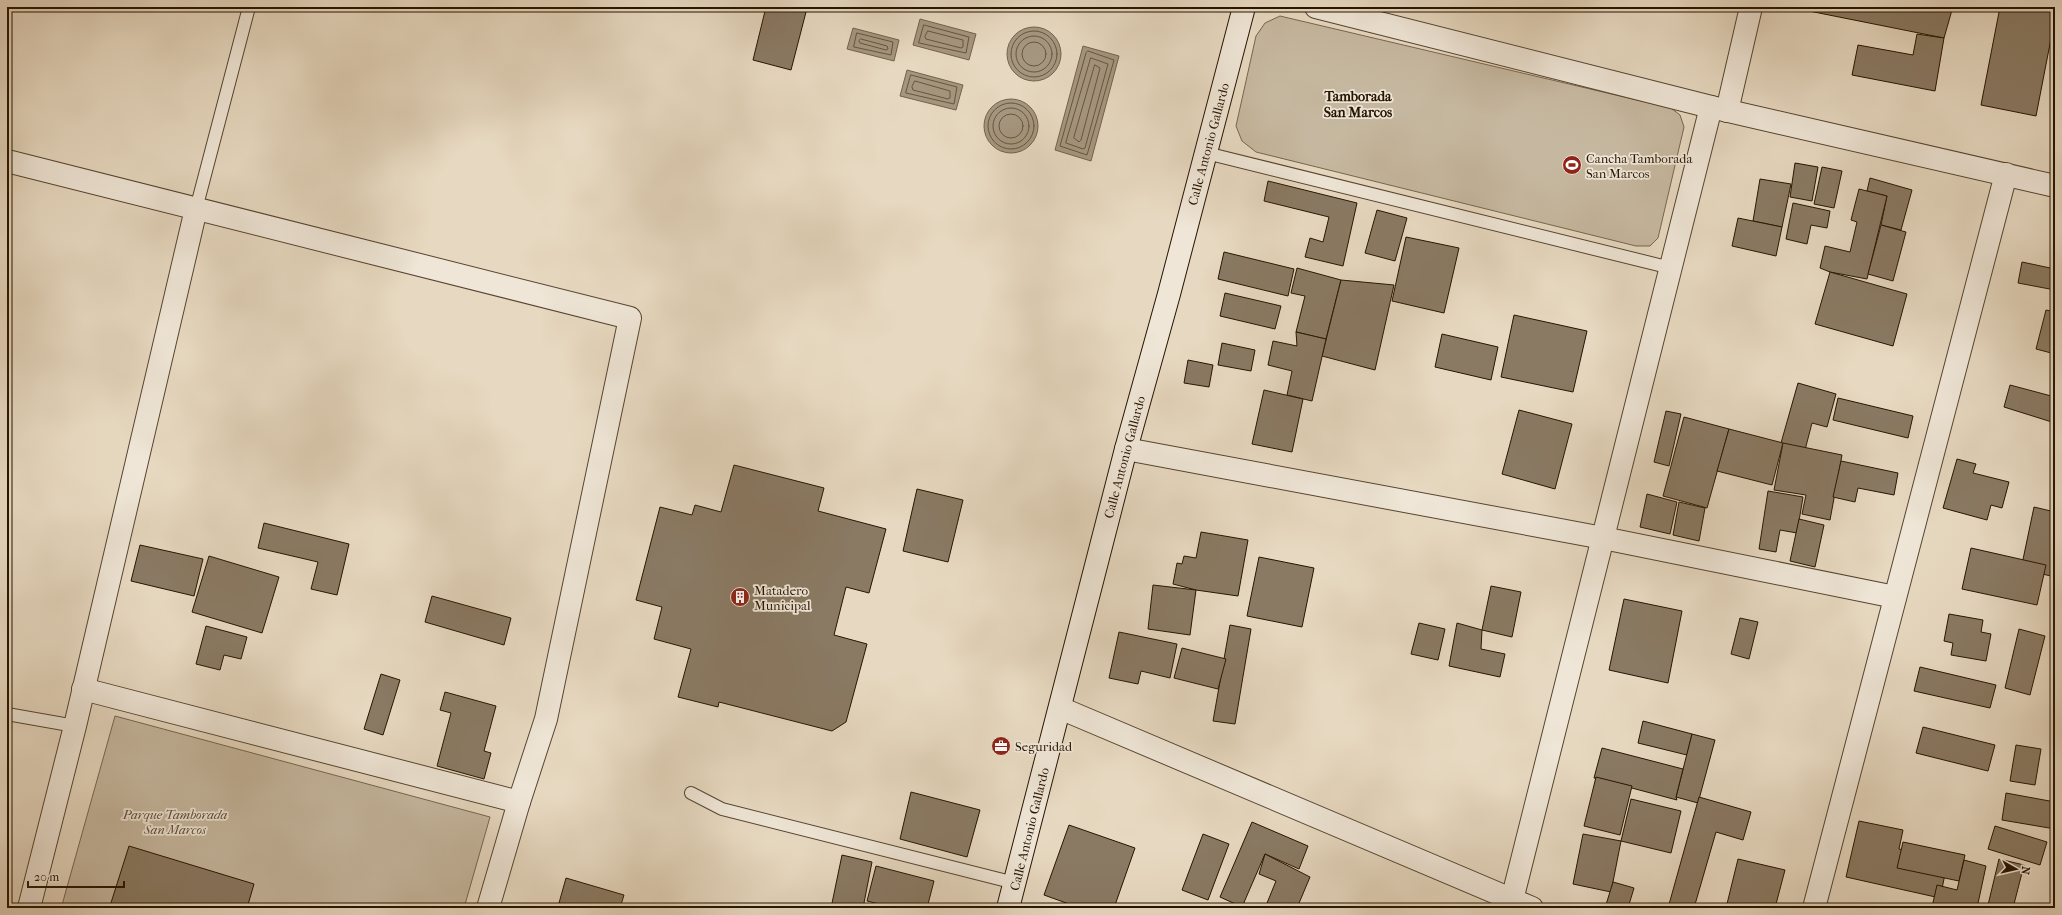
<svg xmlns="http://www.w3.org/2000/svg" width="2062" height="915" viewBox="0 0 2062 915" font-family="'IM FELL French Canon',serif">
  <rect width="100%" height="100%" fill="#e7d9c1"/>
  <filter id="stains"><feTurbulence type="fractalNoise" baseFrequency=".005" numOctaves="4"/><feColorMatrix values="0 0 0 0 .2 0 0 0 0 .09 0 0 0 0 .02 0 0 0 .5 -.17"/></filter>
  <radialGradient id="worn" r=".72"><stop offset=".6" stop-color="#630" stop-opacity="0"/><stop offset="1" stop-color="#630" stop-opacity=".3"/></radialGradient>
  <g fill="#c6b8a0" stroke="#766650">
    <polygon points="1280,16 1671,108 1680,115 1684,127 1658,238 1650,246 1636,246 1256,152 1242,141 1236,126 1256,36 1265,23"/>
    <polygon points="115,716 490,817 464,908 70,908 62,905"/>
  </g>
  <g fill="#a5967f" stroke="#72624c">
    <polygon points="920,19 976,34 969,60 913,45"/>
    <circle cx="1034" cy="54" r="27"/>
    <polygon points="853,28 899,40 894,61 847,49"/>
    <polygon points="1083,46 1119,56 1091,161 1055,150"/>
    <polygon points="907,70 963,85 956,110 900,96"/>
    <circle cx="1011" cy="126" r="27"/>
  </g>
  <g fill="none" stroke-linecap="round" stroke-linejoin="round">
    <g stroke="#665540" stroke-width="1">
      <polygon points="924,25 969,37 966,53 919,43"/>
      <circle cx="1034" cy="54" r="23"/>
      <polygon points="928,31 963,40 963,47 961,48 926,39 925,37"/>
      <polygon points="857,33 893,42 891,55 854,47"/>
      <circle cx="1034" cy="54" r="18"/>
      <polygon points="861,39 887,46 888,49 886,50 860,43 859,41"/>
      <circle cx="1034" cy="54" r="12"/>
      <polygon points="1088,51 1114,60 1087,155 1060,146 1086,53"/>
      <polygon points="1091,58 1108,64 1085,148 1083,149 1066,143"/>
      <polygon points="1095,65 1100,68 1081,140 1079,142 1074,138"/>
      <polygon points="911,75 957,87 954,104 906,93"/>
      <polygon points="915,81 950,91 950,98 948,99 913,90 912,87"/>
      <circle cx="1011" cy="126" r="23"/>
      <circle cx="1011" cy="126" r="18"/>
      <circle cx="1011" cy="126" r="12"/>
    </g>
  </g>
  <g fill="#8a7a64" stroke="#261400">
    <polygon points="766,7 789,7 806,12 791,70 753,60"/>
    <polygon points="1432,7 1447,7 1447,11"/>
    <polygon points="1789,7 1935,7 1952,10 1944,38"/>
    <polygon points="1935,7 1953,7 1952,10"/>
    <polygon points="2000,7 2055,7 2055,18 2036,116 1981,105"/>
    <polygon points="1917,34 1944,38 1935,91 1852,75 1858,45 1913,55"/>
    <polygon points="1795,163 1818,167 1812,201 1790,197"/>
    <polygon points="1822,167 1842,171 1834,208 1814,204"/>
    <polygon points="1870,178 1912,190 1901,230 1881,225 1887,196 1867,191"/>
    <polygon points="1760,179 1791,184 1782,227 1753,221"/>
    <polygon points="1268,181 1357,203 1343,266 1305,257 1310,238 1323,242 1329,217 1264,201"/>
    <polygon points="1859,189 1887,196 1867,279 1830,272 1820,268 1825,246 1850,252 1857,222 1851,220"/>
    <polygon points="1793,203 1830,211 1827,228 1811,225 1807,244 1786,239"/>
    <polygon points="1377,210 1407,218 1395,261 1365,253"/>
    <polygon points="1738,218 1782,227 1776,256 1732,246"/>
    <polygon points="1881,225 1906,232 1893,281 1868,274"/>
    <polygon points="1406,237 1459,248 1444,313 1392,301"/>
    <polygon points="1224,252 1294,269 1288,296 1218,279"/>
    <polygon points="2022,262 2055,269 2055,290 2018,283"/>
    <polygon points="1297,268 1341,280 1326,339 1296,332 1305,296 1291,293"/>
    <polygon points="1830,272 1907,294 1893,346 1815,324"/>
    <polygon points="1341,280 1394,285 1375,370 1322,356"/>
    <polygon points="1225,293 1281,306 1275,329 1220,316"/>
    <polygon points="2046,310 2055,312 2055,354 2036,349"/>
    <polygon points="1514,315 1587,331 1573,392 1501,377"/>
    <polygon points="1296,332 1326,339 1312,401 1287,395 1292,371 1268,365 1273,341 1297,346"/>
    <polygon points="1442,334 1498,347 1491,380 1435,367"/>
    <polygon points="1222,343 1255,350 1251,371 1218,365"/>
    <polygon points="1188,360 1213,365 1209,387 1184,383"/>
    <polygon points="1798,383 1836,394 1827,427 1812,423 1805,450 1781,443"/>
    <polygon points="2010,385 2055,397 2055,423 2004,407"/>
    <polygon points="1264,390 1303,399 1292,452 1252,444"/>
    <polygon points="1838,398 1913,416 1908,438 1833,420"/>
    <polygon points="1519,410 1572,424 1555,489 1502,474"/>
    <polygon points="1666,411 1681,414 1669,466 1654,462"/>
    <polygon points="1684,417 1729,429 1707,508 1663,496"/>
    <polygon points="1729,429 1783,443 1772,485 1717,471"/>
    <polygon points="1783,443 1842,455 1830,520 1802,514 1806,495 1774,490"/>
    <polygon points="1957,459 1976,464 1973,473 2009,482 2002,508 1991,505 1987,520 1943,508"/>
    <polygon points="1841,461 1898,473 1894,495 1858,488 1855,502 1833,497"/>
    <polygon points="734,465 824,488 818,511 886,529 869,593 846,587 834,635 867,644 846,722 832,731 719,702 718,707 678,697 691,649 654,639 662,607 636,600 660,507 692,515 695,505 721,512"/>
    <polygon points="917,489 963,500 948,562 903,551"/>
    <polygon points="1768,491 1803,497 1797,533 1780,530 1776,552 1759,549"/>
    <polygon points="1647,494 1677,502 1670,534 1640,527"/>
    <polygon points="1679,502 1705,508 1699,541 1673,535"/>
    <polygon points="2034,507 2055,512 2055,577 2021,569"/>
    <polygon points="1799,519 1824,525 1815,567 1790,561"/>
    <polygon points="264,523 349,544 337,595 311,589 318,562 258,548"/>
    <polygon points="1201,532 1248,540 1238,596 1196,590 1173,584 1177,563 1182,564 1184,556 1196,558"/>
    <polygon points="140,545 203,559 194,596 131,581"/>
    <polygon points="1971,548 2046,565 2037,605 1962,589"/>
    <polygon points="209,556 279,577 262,633 192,612"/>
    <polygon points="1259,557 1314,568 1302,627 1247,616"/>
    <polygon points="1153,585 1196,590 1190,635 1148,629"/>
    <polygon points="1491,586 1521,592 1512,637 1482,630"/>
    <polygon points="432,596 511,618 504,645 425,622"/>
    <polygon points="1624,599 1682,611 1668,683 1609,670"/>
    <polygon points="1949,614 1983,620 1981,632 1991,634 1986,661 1951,655 1953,643 1944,641"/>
    <polygon points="1740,618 1758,622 1749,659 1731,654"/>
    <polygon points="1419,623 1445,629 1438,660 1411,654"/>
    <polygon points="1457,623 1482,630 1481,649 1505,654 1500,677 1449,666"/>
    <polygon points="1230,625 1251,629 1235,724 1213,721"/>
    <polygon points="206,626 247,637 241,659 224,655 220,670 196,664"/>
    <polygon points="2019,629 2045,636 2030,695 2005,688"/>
    <polygon points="1119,632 1177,644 1170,678 1141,671 1138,684 1109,678"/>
    <polygon points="1182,648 1226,659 1218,689 1174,678"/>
    <polygon points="1920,667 1996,685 1990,708 1914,691"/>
    <polygon points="381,674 400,680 383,735 364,729"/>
    <polygon points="445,692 496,706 484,751 491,753 484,779 437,766 451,713 440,710"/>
    <polygon points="1643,721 1692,734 1687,755 1638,743"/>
    <polygon points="1923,727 1995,745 1988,771 1916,753"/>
    <polygon points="1692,734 1715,740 1698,803 1676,797"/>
    <polygon points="2016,745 2041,749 2035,785 2010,781"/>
    <polygon points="1602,748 1683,769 1676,797 1677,800 1594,778"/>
    <polygon points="1596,777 1632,786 1620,835 1584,826"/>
    <polygon points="911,792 980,810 967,857 900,839"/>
    <polygon points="2006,793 2055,802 2055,829 2002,820"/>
    <polygon points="1699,797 1751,812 1743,840 1716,832 1694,908 1668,908"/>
    <polygon points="1631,799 1681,811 1671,853 1621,841"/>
    <polygon points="1859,821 1903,830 1899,849 1948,860 1940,898 1846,877"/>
    <polygon points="1252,822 1308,846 1299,869 1265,854 1242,907 1220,897"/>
    <polygon points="1069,825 1135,848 1114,908 1080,908 1044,895"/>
    <polygon points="1995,826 2047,842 2040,865 1988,849"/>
    <polygon points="1203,834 1229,844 1208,900 1182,890"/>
    <polygon points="1583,834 1621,841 1611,892 1573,884"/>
    <polygon points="1903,842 1965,855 1959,881 1897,868"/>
    <polygon points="129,846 254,884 247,908 116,908 110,906"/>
    <polygon points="1265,854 1310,877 1297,908 1265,908 1276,881 1259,874"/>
    <polygon points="842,855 872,862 863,908 831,908"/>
    <polygon points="1738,859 1785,870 1775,908 1726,908"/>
    <polygon points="1999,859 2024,865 2013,908 2000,908 1988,905"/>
    <polygon points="1964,860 1986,866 1977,908 1932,907 1937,885 1957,890"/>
    <polygon points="876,866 934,881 927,908 895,908 867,901"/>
    <polygon points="566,878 624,895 620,908 575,908 559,903"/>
    <polygon points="1613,882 1634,888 1628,908 1605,908"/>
    <polygon points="1447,904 1456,908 1445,908"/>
  </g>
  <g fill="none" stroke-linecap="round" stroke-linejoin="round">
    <g stroke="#564530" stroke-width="14">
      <g id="lane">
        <polyline points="1206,153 1671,268"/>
        <polyline points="196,209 249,7"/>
        <polyline points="7,714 75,726"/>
        <polyline points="691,793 722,809 1015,883"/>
      </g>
    </g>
    <g stroke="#564530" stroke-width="24">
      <g id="street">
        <polyline points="1316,7 1711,107 2055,186"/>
        <polyline points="1727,111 1751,7"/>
        <polyline points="7,161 630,318 546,719 519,802 488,908"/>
        <polyline points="1126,449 1603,538 1895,597"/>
        <polyline points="83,689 519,802"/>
        <polyline points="1060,708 1532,908"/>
        <polyline points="1512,900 1711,107"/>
        <polyline points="29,908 75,726 196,209"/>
        <polyline points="1814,908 2006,174"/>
      </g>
    </g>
    <g stroke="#261400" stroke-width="24">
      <polyline id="secondary" points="1008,908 1126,449 1169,294 1244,7"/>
    </g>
    <use href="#lane" stroke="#efe6d7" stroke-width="12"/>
    <use href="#street" stroke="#efe6d7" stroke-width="22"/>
    <use href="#secondary" stroke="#efe6d7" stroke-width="22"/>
  </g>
  <defs>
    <g id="stadium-disc" transform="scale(1)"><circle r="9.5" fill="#8f2418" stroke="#efe6d7"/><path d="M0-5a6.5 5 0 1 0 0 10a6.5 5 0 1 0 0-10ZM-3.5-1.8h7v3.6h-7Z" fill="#fff"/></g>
    <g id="building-disc" transform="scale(1)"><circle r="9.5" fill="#8f2418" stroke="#efe6d7"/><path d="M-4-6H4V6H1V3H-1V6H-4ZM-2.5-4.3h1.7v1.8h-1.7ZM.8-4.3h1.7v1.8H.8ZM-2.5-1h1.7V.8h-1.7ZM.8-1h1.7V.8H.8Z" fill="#fff"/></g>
    <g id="office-disc" transform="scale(1)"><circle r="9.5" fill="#8f2418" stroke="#efe6d7"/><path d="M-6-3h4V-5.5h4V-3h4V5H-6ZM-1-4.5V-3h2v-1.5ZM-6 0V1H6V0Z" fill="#fff"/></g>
  </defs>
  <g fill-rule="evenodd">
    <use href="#stadium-disc" x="1572" y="165"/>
    <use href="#building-disc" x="740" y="597"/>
    <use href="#office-disc" x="1001" y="746"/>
  </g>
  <g text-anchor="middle" stroke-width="3.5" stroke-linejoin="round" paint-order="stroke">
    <g font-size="13" fill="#261400" stroke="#efe6d7">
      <text transform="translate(1208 144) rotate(-75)" y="5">Calle Antonio Gallardo</text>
      <text transform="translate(1124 457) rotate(-75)" y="5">Calle Antonio Gallardo</text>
      <text transform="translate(1029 829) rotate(-76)" y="5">Calle Antonio Gallardo</text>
    </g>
    <g font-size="13" fill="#261400" stroke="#efe6d7" text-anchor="start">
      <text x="1586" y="163">Cancha Tamborada<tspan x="1586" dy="15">San Marcos</tspan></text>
      <text x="754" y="595">Matadero<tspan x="754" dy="15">Municipal</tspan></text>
      <text x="1015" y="751">Seguridad</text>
    </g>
    <g font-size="13" font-style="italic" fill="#5e4d38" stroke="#efe6d7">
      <text x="175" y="819">Parque Tamborada<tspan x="175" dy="15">San Marcos</tspan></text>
    </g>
    <g font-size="14" font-weight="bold" fill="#261400" stroke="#efe6d7">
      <text x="1358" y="101">Tamborada<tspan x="1358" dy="16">San Marcos</tspan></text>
    </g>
  </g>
  <rect width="2062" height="915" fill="none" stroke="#e7d9c1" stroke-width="24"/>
  <rect x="8" y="8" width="2046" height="899" fill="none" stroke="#261400" stroke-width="2"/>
  <rect x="12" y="12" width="2038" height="891" fill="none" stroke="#261400"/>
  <g transform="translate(2016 869) rotate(98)" stroke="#efe6d7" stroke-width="3" paint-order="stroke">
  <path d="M0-3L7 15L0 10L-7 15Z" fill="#261400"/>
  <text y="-6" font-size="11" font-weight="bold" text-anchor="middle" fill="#261400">N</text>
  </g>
  <path d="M28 881v6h96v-6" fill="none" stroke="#261400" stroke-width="2"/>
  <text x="34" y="881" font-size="12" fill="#261400" stroke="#efe6d7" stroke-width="3" paint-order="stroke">20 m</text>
  <rect width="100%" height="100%" filter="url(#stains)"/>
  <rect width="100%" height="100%" fill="url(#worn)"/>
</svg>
